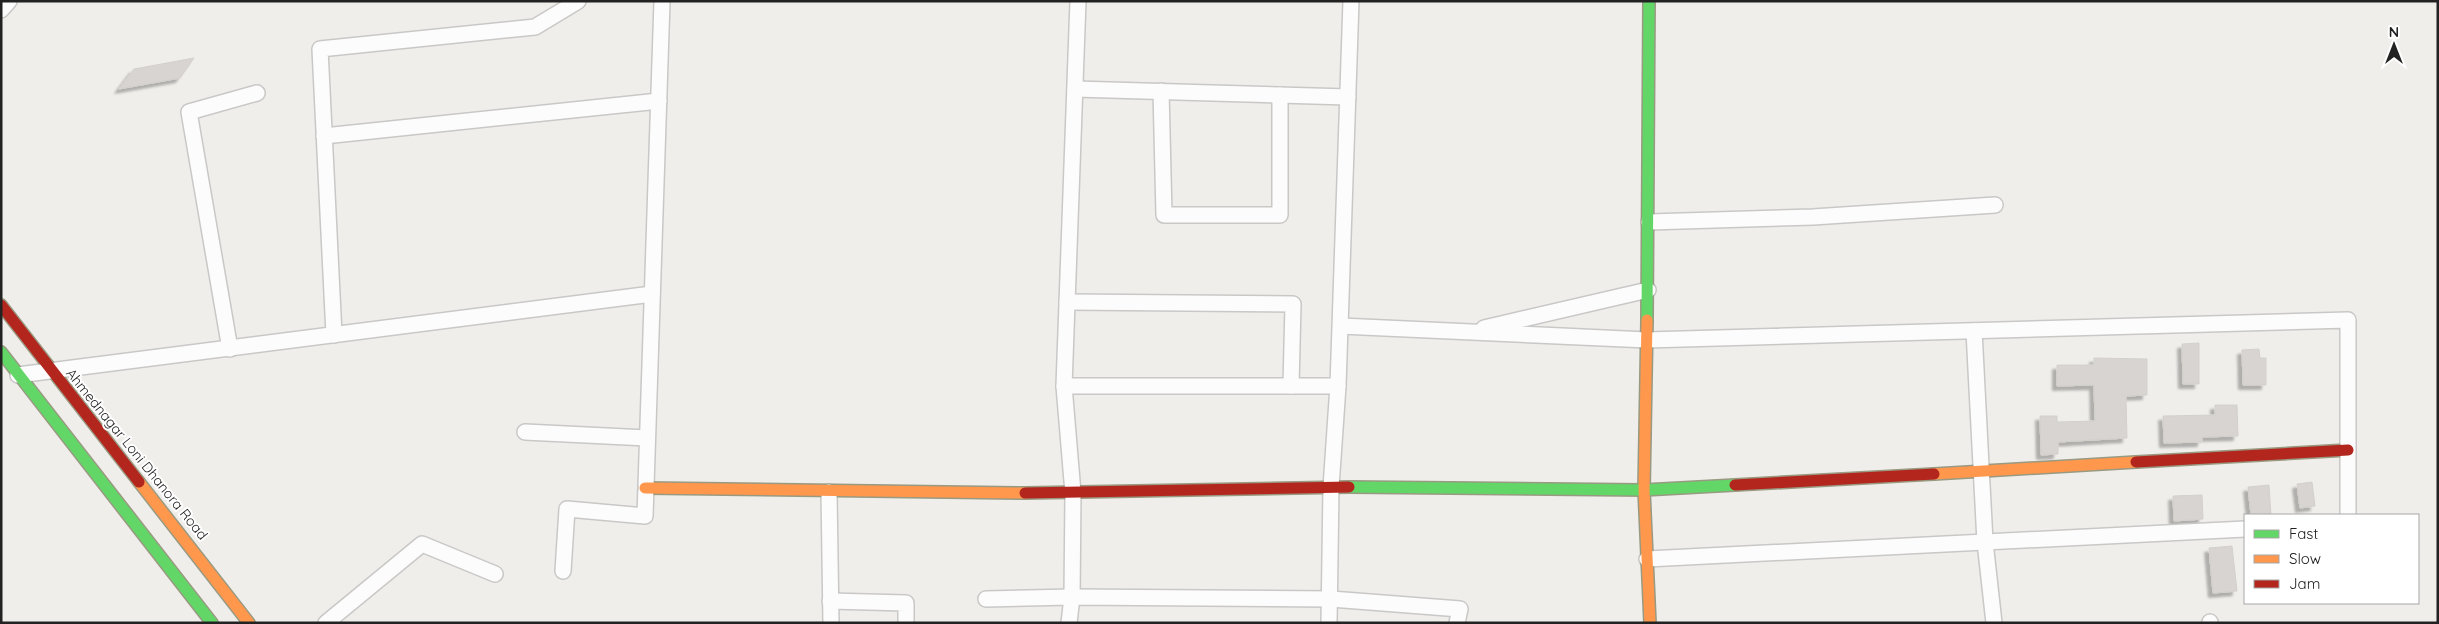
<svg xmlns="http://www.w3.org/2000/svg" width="2439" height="624" viewBox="0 0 2439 624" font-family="Quicksand,sans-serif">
  <defs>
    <filter id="shadow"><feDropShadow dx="-4.5" dy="4.5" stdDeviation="1" flood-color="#0004"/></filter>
  </defs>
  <rect width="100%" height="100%" fill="#f0eeeb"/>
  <g fill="#d7d4d2" stroke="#d3d0cc" filter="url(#shadow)">
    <polygon points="194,58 180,78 119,89 134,69"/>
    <polygon points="2199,343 2199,384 2183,384 2182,344"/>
    <polygon points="2259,349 2260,358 2266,358 2266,385 2243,385 2242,350"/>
    <polygon points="2094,358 2147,359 2147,395 2126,396 2127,438 2058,442 2058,454 2041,455 2040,416 2057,416 2057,422 2095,421 2094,385 2057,386 2057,365 2094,365"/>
    <polygon points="2215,405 2237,405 2238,436 2202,437 2202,442 2164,443 2163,416 2215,415"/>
    <polygon points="2312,482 2315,506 2300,508 2297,484"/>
    <polygon points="2269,485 2271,515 2251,515 2248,487"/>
    <polygon points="2202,495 2203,519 2174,521 2173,496"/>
    <polygon points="2232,546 2237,591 2213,593 2209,548"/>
  </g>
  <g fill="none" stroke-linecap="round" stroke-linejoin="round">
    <g stroke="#c9c8c7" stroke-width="18">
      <g id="street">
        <polyline points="1,10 9,1"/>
        <polyline points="1075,89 1348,97"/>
        <polyline points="1161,91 1164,215 1280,215 1280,95"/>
        <polyline points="324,136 659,101"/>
        <polyline points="1649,222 1813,217 1995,205"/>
        <polyline points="1067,302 1293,304 1291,386"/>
        <polyline points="1341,326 1647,340 2348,320 2348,515"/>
        <polyline points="1484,328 1648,290"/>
        <polyline points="1974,331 1985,542 1994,623"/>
        <polyline points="334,335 320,49 535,27 578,1"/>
        <polyline points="230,349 189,112 257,93"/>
        <polyline points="18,375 652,294"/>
        <polyline points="1064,386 1338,386"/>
        <polyline points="525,432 647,438"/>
        <polyline points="829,492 831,623"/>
        <polyline points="1647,559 2245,529"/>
        <polyline points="563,571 567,509 645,516 662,1"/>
        <polyline points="986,599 1072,597 1331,599 1460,609 1457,623"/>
        <polyline points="830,601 906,603 906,623"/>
        <polyline points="326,623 422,544 495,574"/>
        <polyline points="1069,623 1072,597 1073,493 1064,386 1078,1"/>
        <polyline points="1329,623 1331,487 1338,386 1351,1"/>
        <polyline points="2210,623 2210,622"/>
      </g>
    </g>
    <g stroke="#999a82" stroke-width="14">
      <g id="fast">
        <polyline points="1647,320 1649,1"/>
        <polyline points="1,352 212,623"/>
        <polyline points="1349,487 1644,490 1735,485"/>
      </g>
    </g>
    <g stroke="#999a82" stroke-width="14">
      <g id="slow">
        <polyline points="1647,320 1644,490 1650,623"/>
        <polyline points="1934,474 2136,462"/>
        <polyline points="139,482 249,623"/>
        <polyline points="645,488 1025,493"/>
      </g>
    </g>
    <g stroke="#999a82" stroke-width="14">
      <g id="jam">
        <polyline points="1,305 139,482"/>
        <polyline points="2136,462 2348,450"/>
        <polyline points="1735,485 1934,474"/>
        <polyline points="1025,493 1349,487"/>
      </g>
    </g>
    <use href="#street" stroke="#fdfcfc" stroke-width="15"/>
    <use href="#fast" stroke="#63d668" stroke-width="11"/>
    <use href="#slow" stroke="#ff974d" stroke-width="11"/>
    <use href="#jam" stroke="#b3261e" stroke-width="11"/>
  </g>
  <g text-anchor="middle" stroke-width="4" stroke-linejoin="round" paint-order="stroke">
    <g font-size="14" fill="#222" stroke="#fff">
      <text transform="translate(137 454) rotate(51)" y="5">Ahmednagar Loni Dhanora Road</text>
    </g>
  </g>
  <rect width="2439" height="624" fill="none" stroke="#222222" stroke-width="5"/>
  <rect x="2244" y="514" width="175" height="90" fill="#ffffff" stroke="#a7a7a7"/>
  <rect x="2254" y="530" width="25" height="8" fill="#63d668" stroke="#a7a7a7"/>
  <text x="2289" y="539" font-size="15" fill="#222222">Fast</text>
  <rect x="2254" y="555" width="25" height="8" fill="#ff974d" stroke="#a7a7a7"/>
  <text x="2289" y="564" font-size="15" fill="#222222">Slow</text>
  <rect x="2254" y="580" width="25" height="8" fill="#b3261e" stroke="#a7a7a7"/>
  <text x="2289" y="589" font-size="15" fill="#222222">Jam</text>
  <g transform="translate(2394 45)" stroke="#ffffff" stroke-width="4" paint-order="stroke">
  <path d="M0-4L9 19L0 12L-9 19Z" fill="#222222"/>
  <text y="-8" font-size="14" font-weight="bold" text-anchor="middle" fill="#222222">N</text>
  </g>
</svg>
